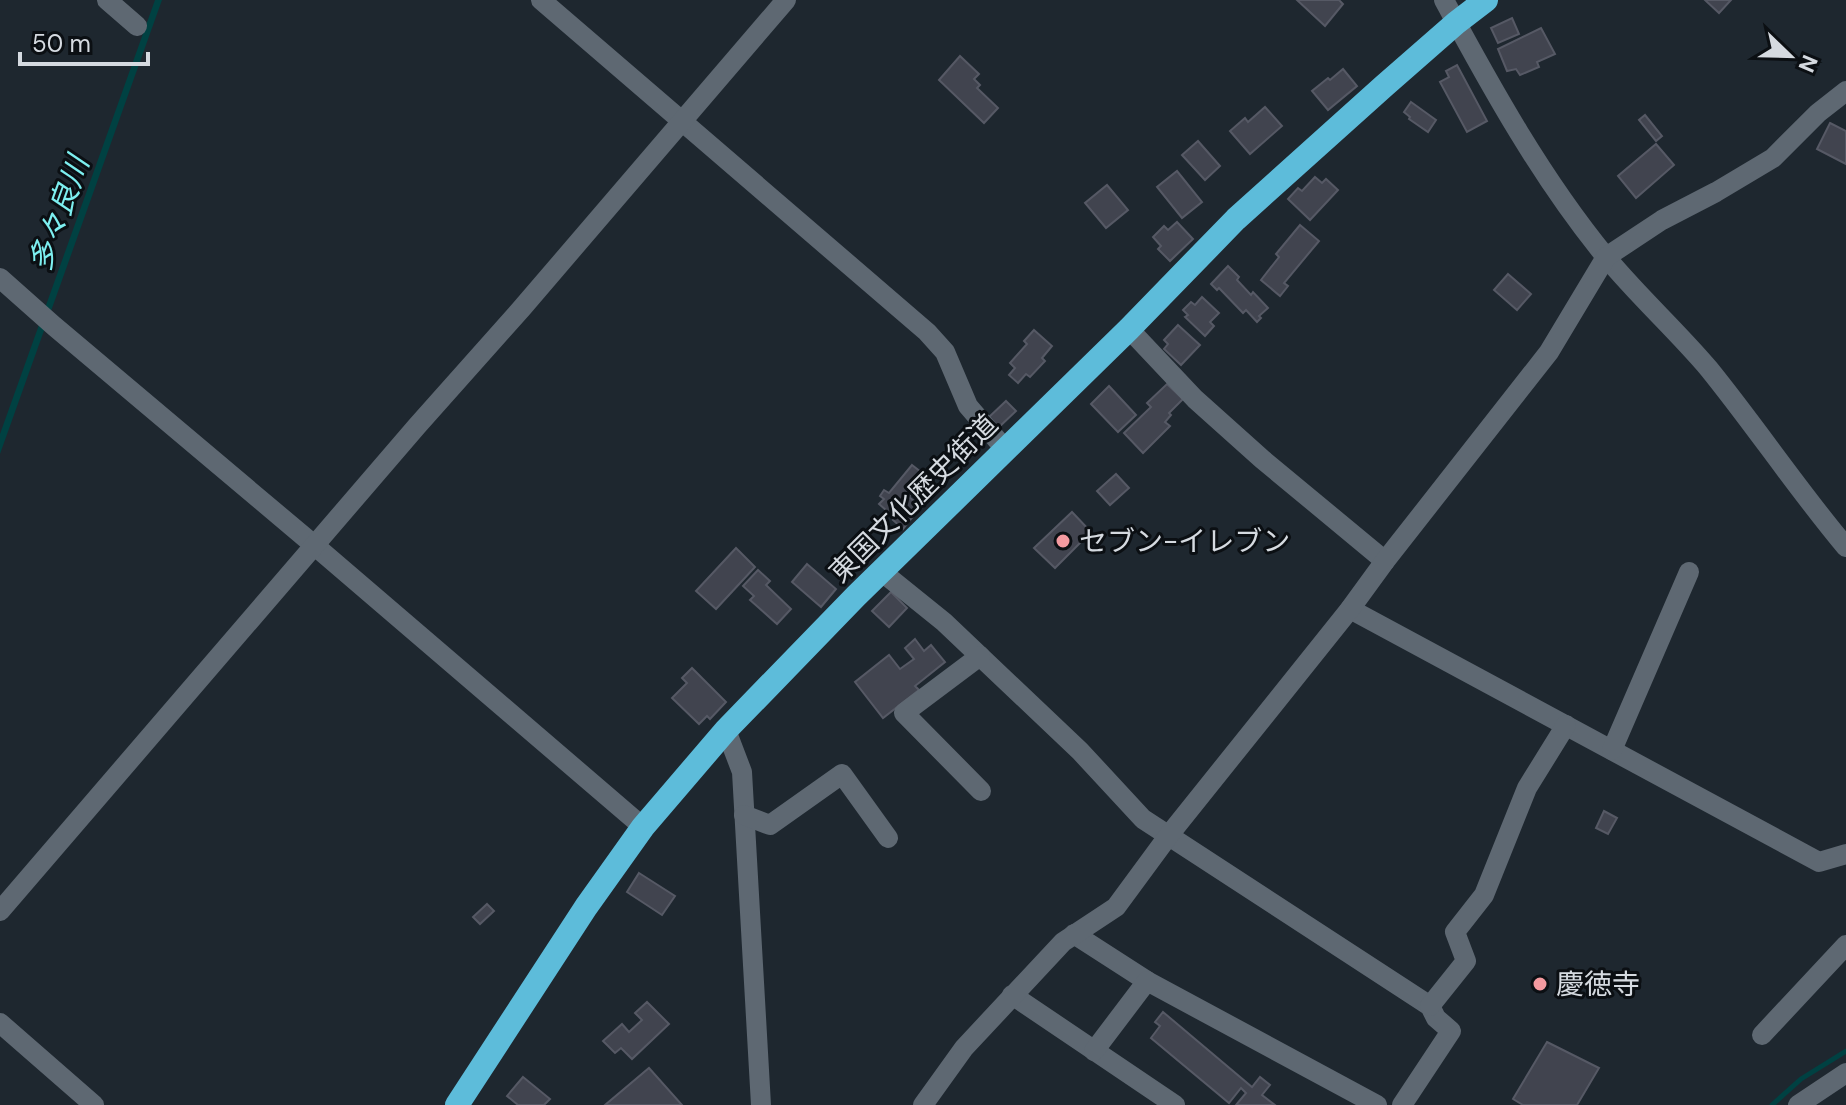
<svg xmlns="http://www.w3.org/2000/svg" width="1846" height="1105" viewBox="0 0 1846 1105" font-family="'DM Sans','Noto Sans JP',sans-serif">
  <rect width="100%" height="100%" fill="#1e272f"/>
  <polygon fill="#004142" points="155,0 162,0 0,454 0,434"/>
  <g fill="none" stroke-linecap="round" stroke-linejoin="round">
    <polyline stroke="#004142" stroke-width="5" points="1772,1105 1801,1079 1846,1051"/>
  </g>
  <g fill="#41444f" stroke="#565965" stroke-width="2">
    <polygon points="1297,0 1339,0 1343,4 1325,26"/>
    <polygon points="1705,0 1731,0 1719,13"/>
    <polygon points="1512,18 1519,34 1498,43 1491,28"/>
    <polygon points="1541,28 1555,54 1537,62 1539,67 1520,75 1516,69 1507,71 1498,49"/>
    <polygon points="960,56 979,74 974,79 980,85 977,88 998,108 984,123 939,80"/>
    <polygon points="1457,65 1487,121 1467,132 1440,82 1449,77 1446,71"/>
    <polygon points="1343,69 1357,86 1328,110 1312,91 1328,78 1330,80"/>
    <polygon points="1411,102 1436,120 1428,132 1409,119 1410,117 1404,112"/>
    <polygon points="1265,107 1282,126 1250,154 1230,131 1245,118 1248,122"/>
    <polygon points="1645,115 1662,136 1656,141 1639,120"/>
    <polygon points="1830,123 1846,131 1846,164 1817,149"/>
    <polygon points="1198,141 1220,166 1205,180 1182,155"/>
    <polygon points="1656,144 1674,165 1636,198 1618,176"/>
    <polygon points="1177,171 1202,202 1182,218 1157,187"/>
    <polygon points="1315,177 1322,183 1326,179 1338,190 1310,220 1288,199 1298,188 1302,191"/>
    <polygon points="1107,185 1128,210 1106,228 1085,203"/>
    <polygon points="1177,222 1193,239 1170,261 1158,249 1161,246 1153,237 1164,226 1168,230"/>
    <polygon points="1300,225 1319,241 1284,283 1288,286 1280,296 1261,280 1279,257 1276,254"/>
    <polygon points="1228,266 1239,277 1237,280 1251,295 1253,292 1268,308 1259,316 1261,318 1257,322 1246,310 1243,313 1219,288 1217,290 1211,284"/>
    <polygon points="1508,274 1531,294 1517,310 1494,290"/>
    <polygon points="1202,297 1219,313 1210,322 1214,326 1205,336 1185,317 1188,315 1183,310 1191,302 1195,305"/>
    <polygon points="1178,325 1200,345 1181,365 1164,349 1168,344 1164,340"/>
    <polygon points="1034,330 1052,346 1042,358 1045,361 1030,377 1026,374 1018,383 1009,375 1015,368 1010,363 1027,344 1024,341"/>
    <polygon points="1167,384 1183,399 1169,413 1171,415 1165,422 1170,426 1143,453 1124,433 1151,407 1147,403"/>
    <polygon points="1109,386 1136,415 1118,432 1091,404"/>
    <polygon points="1006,401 1016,411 998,428 988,418"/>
    <polygon points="912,465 926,476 909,497 919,505 912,513 914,515 903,529 893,520 895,518 879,504 884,499 880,496 884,490 889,493"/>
    <polygon points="1116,474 1129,488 1110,505 1097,491"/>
    <polygon points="1072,512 1091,532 1055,568 1034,548"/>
    <polygon points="736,548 755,567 716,609 696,591"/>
    <polygon points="807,564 836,589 821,607 792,582"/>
    <polygon points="758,570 770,581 766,585 791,609 777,624 750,600 754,596 743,586"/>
    <polygon points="891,592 907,608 889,627 872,611"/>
    <polygon points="915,639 924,651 931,645 945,662 915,686 919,690 883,718 855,682 889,655 900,669 914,659 905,648"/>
    <polygon points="692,668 726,702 710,719 707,716 699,724 672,698 687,683 682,678"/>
    <polygon points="1604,811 1617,818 1608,834 1596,828"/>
    <polygon points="639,873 675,896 662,915 627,892"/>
    <polygon points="487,904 494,911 480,924 473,917"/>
    <polygon points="647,1002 669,1024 632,1059 621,1048 615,1053 603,1041 622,1024 629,1032 642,1020 635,1013"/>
    <polygon points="1163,1012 1252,1087 1260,1077 1270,1085 1262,1095 1275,1105 1236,1105 1246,1093 1241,1088 1229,1103 1151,1038 1160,1026 1155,1022"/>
    <polygon points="1547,1042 1599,1068 1577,1105 1523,1105 1513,1099"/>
    <polygon points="649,1068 682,1105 605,1105"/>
    <polygon points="523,1077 550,1099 544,1105 518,1105 507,1096"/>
  </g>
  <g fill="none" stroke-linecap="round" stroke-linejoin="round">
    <g stroke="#5e6872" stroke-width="20">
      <polyline points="107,0 137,26"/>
      <polyline points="541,0 927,332 945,352 968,406 1005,449"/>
      <path d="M1444,0c48,89 98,179 162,257 32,39 70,73 103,112 47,58 89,121 137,178"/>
      <polyline points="0,278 54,326 314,545 643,827"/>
      <polyline points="1129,329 1195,399 1262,459 1385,561"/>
      <polyline points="882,572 944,622 1080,751 1143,819 1430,1006 1436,1018 1451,1031 1402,1105"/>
      <polyline points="1350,609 1819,862 1846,854"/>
      <polyline points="980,656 904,713 981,791"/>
      <polyline points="726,730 742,772 761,1105"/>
      <polyline points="1612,750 1689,572"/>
      <polyline points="744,815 770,825 842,774 888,838"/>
      <polyline points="0,911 417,426 522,308 786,0"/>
      <polyline points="1074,934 1147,981"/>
      <polyline points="1012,995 1175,1105"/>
      <polyline points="1430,1006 1466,961 1455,932 1484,895 1527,788 1566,725"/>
      <polyline points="0,1023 94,1105"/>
      <polyline points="1762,1035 1846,945"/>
      <polyline points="1094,1051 1147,981 1377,1105"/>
      <polyline points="923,1105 964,1048 1063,942 1116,907 1169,835 1350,609 1385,561 1549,352 1606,257 1662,220 1716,192 1773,158 1818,113 1846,91"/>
      <polyline points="1798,1105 1846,1073"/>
    </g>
    <polyline stroke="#5dbcda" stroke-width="24" points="457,1105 586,907 643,827 726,730 856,596 1129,329 1236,219 1384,86 1456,23 1486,0"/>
  </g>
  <g fill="#f49aa0" stroke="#0b0f13" stroke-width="3">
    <circle cx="1063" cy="541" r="8"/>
    <circle cx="1540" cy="984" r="8"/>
  </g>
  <g text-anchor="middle" stroke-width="6" stroke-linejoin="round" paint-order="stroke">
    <g font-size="28" fill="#d5dae0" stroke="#0b0f13">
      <text transform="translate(913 498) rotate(-45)" y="10">東国文化歴史街道</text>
    </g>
    <g font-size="28" fill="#d5dae0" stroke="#0b0f13" text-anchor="start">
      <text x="1079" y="551">セブン-イレブン</text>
      <text x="1556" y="994">慶徳寺</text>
    </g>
    <g font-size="30" font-style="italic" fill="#7deff0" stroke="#0b0f13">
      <text transform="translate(59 214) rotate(-70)" y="10">多々良川</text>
    </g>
  </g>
  <g transform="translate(1790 56) rotate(113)" stroke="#0b0f13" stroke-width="6" paint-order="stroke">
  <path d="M0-6L14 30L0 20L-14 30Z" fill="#d5dae0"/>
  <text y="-12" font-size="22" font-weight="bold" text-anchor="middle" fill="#d5dae0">N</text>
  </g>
  <path d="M20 52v12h128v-12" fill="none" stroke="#d5dae0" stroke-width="4"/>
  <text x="32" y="52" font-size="24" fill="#d5dae0" stroke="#0b0f13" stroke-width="6" paint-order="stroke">50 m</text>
</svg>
